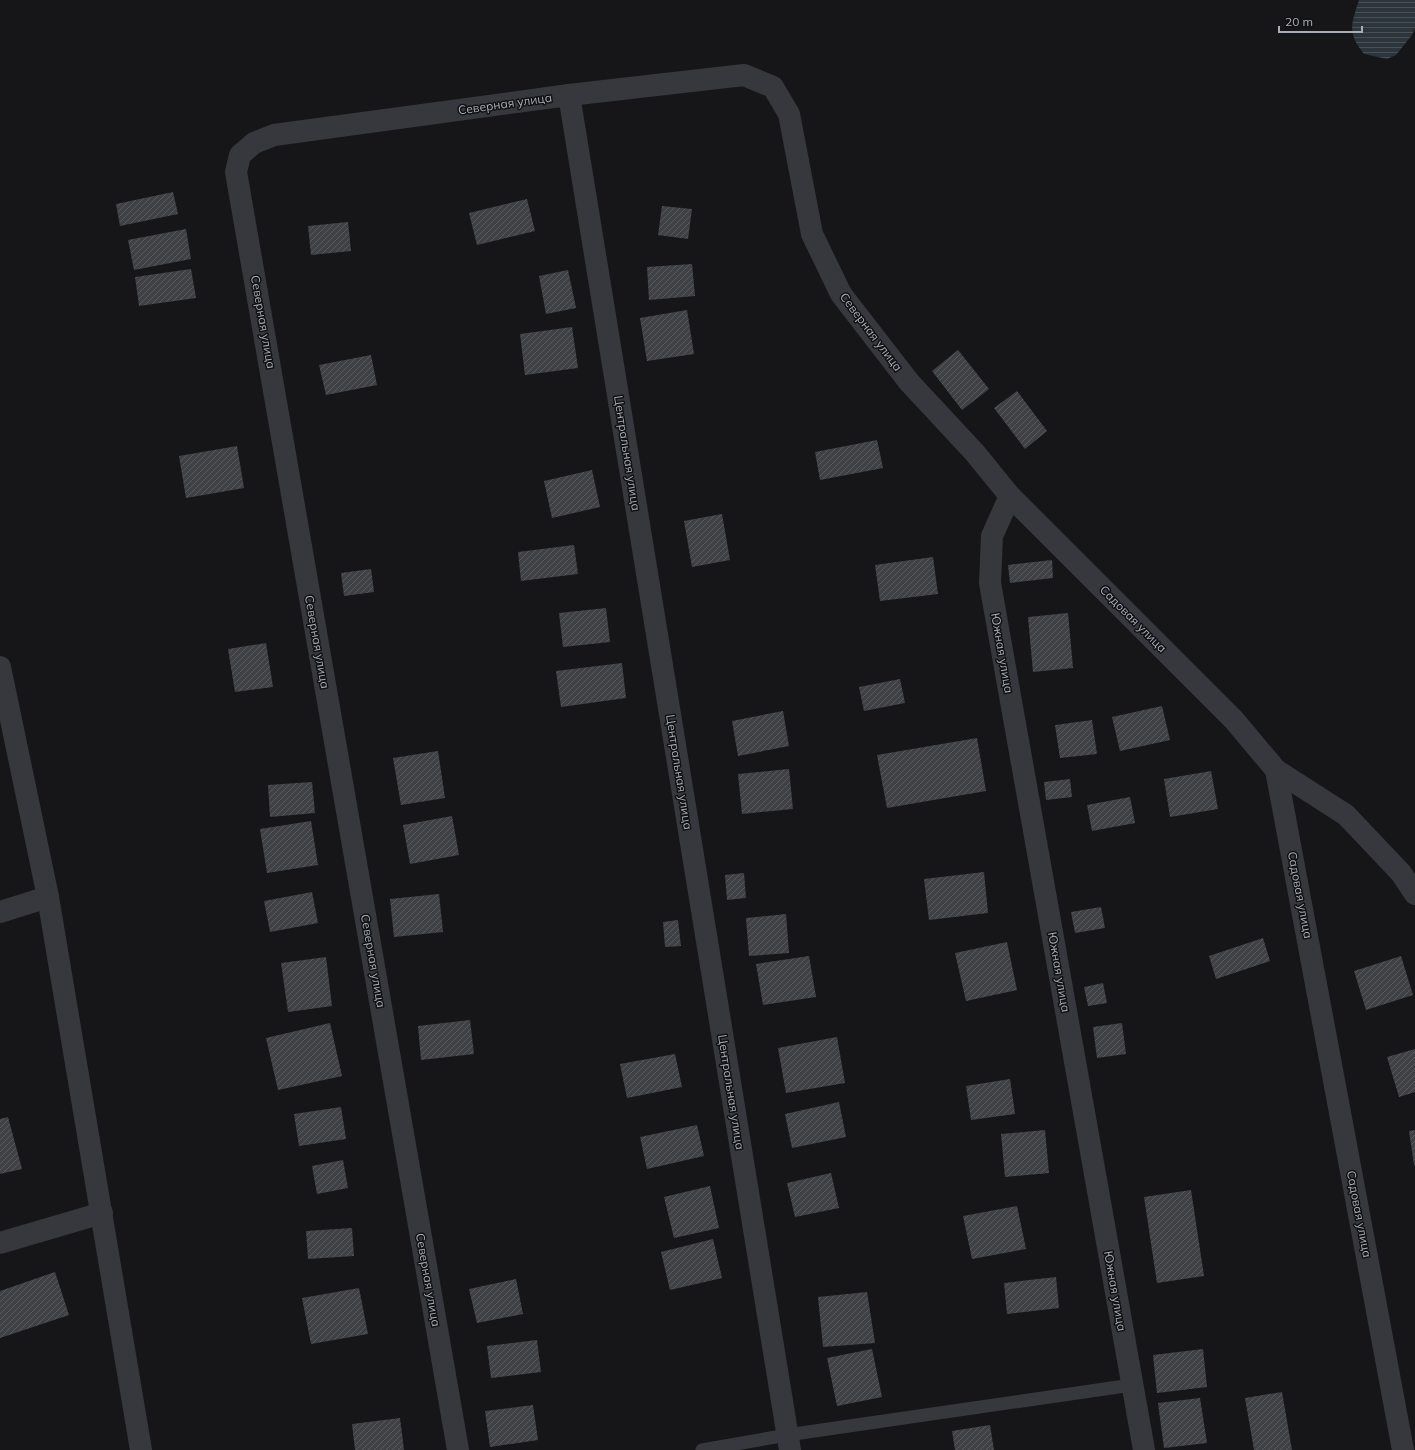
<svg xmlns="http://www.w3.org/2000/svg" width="1415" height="1450" viewBox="0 0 1415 1450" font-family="Mulish,sans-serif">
  <defs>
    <pattern id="water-rules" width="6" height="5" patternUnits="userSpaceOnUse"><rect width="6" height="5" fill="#2c353c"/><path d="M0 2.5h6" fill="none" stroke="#485056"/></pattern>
    <pattern id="building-hatch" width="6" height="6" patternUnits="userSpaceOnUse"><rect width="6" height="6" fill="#404145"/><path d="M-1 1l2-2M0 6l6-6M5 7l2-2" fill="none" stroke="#595a5e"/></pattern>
  </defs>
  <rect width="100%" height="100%" fill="#161618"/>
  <path fill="url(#water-rules)" d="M1359,0h56v28l-3,7 -16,20 -9,4 -23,-5c-17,-22 -13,-29 -5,-54z"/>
  <g fill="url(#building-hatch)">
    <polygon points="173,192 178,214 120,226 116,204"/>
    <polygon points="527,199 535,231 477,245 469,213"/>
    <polygon points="662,206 692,209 688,239 658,235"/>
    <polygon points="348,222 351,251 311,255 308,226"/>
    <polygon points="186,229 191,259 134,270 128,240"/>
    <polygon points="692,264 695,296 649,300 647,267"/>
    <polygon points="191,269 196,298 139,306 135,277"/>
    <polygon points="568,270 576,308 546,314 539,276"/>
    <polygon points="687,310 694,354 647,361 640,318"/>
    <polygon points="572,327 578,368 525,375 520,334"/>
    <polygon points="958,350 989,389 962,410 932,371"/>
    <polygon points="371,355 377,385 326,395 319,365"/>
    <polygon points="1017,391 1047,431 1025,449 994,408"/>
    <polygon points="877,440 883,468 820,480 815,452"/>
    <polygon points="237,446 244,488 186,498 179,456"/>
    <polygon points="592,470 600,507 552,518 544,481"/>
    <polygon points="722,514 730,560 692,567 684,521"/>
    <polygon points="574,545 578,574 521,581 518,552"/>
    <polygon points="933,557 938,594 880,601 875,565"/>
    <polygon points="1052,560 1053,578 1010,583 1008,565"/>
    <polygon points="371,569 374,592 344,596 341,573"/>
    <polygon points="606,608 610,642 563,647 559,613"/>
    <polygon points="1068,613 1073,668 1033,672 1028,617"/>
    <polygon points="266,643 273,687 235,692 228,649"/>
    <polygon points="622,663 626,698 561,707 556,671"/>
    <polygon points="900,679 905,703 864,711 859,687"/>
    <polygon points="1162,706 1170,740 1120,751 1112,717"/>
    <polygon points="783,711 789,746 738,756 732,721"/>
    <polygon points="1092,720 1097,754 1060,758 1055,725"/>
    <polygon points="977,738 986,791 887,808 877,755"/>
    <polygon points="438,751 445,798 401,805 393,758"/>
    <polygon points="789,769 793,809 742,814 738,774"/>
    <polygon points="1211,771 1218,809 1170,817 1164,779"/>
    <polygon points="1070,779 1072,797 1046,800 1044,782"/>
    <polygon points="312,782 315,813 270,817 268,785"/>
    <polygon points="1130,797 1135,823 1092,831 1087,805"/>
    <polygon points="452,816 459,855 410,864 403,825"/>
    <polygon points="311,821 318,865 267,873 260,829"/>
    <polygon points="984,872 988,913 929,920 924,879"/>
    <polygon points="744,873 746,898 727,900 725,875"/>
    <polygon points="312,892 318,923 270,932 264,901"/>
    <polygon points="439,894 443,932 394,937 390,899"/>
    <polygon points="1101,907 1105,928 1075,933 1071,912"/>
    <polygon points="786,914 789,953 749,956 746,918"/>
    <polygon points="678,920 681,946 665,947 663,922"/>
    <polygon points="1263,938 1270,961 1216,979 1209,956"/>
    <polygon points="1007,942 1017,990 966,1001 955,953"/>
    <polygon points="809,956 816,997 763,1005 756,964"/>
    <polygon points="1401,956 1413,995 1366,1010 1354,971"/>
    <polygon points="326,957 332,1006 288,1012 281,963"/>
    <polygon points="1103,983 1107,1003 1088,1006 1084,987"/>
    <polygon points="470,1020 474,1054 421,1060 418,1026"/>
    <polygon points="330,1023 342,1076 278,1090 266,1038"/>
    <polygon points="1122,1023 1126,1054 1097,1058 1093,1027"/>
    <polygon points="837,1037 845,1083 786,1093 778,1048"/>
    <polygon points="1415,1049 1415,1092 1399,1097 1387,1057"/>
    <polygon points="675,1054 682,1087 627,1098 620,1064"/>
    <polygon points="1010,1079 1015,1114 971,1120 966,1086"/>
    <polygon points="839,1102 846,1137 792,1148 785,1114"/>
    <polygon points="341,1107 346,1139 299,1146 294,1114"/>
    <polygon points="8,1117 22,1169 0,1174 0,1119"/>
    <polygon points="697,1125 704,1156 647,1169 640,1137"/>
    <polygon points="1045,1130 1049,1173 1005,1177 1001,1134"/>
    <polygon points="1415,1130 1415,1165 1414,1165 1409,1131"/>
    <polygon points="343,1160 348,1188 317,1194 312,1166"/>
    <polygon points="831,1173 839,1208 795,1217 787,1183"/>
    <polygon points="710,1186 719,1228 674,1238 664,1197"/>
    <polygon points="1191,1190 1204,1276 1157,1283 1144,1197"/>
    <polygon points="1017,1206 1026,1249 972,1259 963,1216"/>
    <polygon points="352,1228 354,1256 308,1259 306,1231"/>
    <polygon points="713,1239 722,1278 670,1290 661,1252"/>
    <polygon points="55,1272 69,1315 0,1338 0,1291"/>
    <polygon points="1056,1277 1059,1308 1007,1314 1004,1283"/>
    <polygon points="516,1279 523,1314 477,1323 469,1289"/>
    <polygon points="359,1288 368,1334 311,1344 302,1298"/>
    <polygon points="867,1292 875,1343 823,1347 818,1297"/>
    <polygon points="537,1340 541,1372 491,1378 487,1346"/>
    <polygon points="872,1349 882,1397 837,1406 827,1358"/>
    <polygon points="1203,1349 1207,1387 1157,1393 1153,1355"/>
    <polygon points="1282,1392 1292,1450 1254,1450 1245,1398"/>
    <polygon points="1200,1398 1207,1443 1164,1448 1158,1403"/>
    <polygon points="533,1405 538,1440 490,1447 485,1411"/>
    <polygon points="400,1418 404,1450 355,1450 352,1424"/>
    <polygon points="990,1425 994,1450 955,1450 952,1431"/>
  </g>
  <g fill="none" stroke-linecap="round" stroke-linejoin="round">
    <polyline stroke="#37383d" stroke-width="13" points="702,1450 787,1435 1132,1385"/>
    <g stroke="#37383d" stroke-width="22">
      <polyline points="569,95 790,1450"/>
      <polyline points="1010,496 992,536 990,583 1144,1450"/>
      <polyline points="0,667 48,897 141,1450"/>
      <polyline points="1276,770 1346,815 1401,873 1415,894"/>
      <polyline points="0,912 48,897"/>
      <polyline points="0,1243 102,1213"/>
      <polyline points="458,1450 236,172 240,155 254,143 274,135 569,95 744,75 773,87 789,114 812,234 841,294 909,382 975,453 1010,496 1234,720 1276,770 1403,1450"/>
    </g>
  </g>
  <g text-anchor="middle" stroke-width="3" stroke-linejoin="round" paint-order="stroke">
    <g font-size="12" fill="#a8adb8" stroke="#111113">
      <text transform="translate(505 104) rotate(-8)" y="4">Северная улица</text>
      <text transform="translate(263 322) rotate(80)" y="4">Северная улица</text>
      <text transform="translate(871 332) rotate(53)" y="4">Северная улица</text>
      <text transform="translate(627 453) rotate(81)" y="4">Центральная улица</text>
      <text transform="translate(1133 619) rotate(45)" y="4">Садовая улица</text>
      <text transform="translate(317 642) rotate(80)" y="4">Северная улица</text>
      <text transform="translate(1002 653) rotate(80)" y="4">Южная улица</text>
      <text transform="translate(679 772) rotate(81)" y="4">Центральная улица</text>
      <text transform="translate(1300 895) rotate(79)" y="4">Садовая улица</text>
      <text transform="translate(373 961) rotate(80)" y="4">Северная улица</text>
      <text transform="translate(1059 972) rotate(80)" y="4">Южная улица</text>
      <text transform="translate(731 1092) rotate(81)" y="4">Центральная улица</text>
      <text transform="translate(1359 1214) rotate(79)" y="4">Садовая улица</text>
      <text transform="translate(428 1280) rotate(80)" y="4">Северная улица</text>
      <text transform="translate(1115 1291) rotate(80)" y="4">Южная улица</text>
    </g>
  </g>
  <path d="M1279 26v6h83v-6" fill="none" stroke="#a8adb8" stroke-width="2"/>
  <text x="1285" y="26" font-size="12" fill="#a8adb8" stroke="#111113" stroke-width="3" paint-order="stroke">20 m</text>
</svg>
